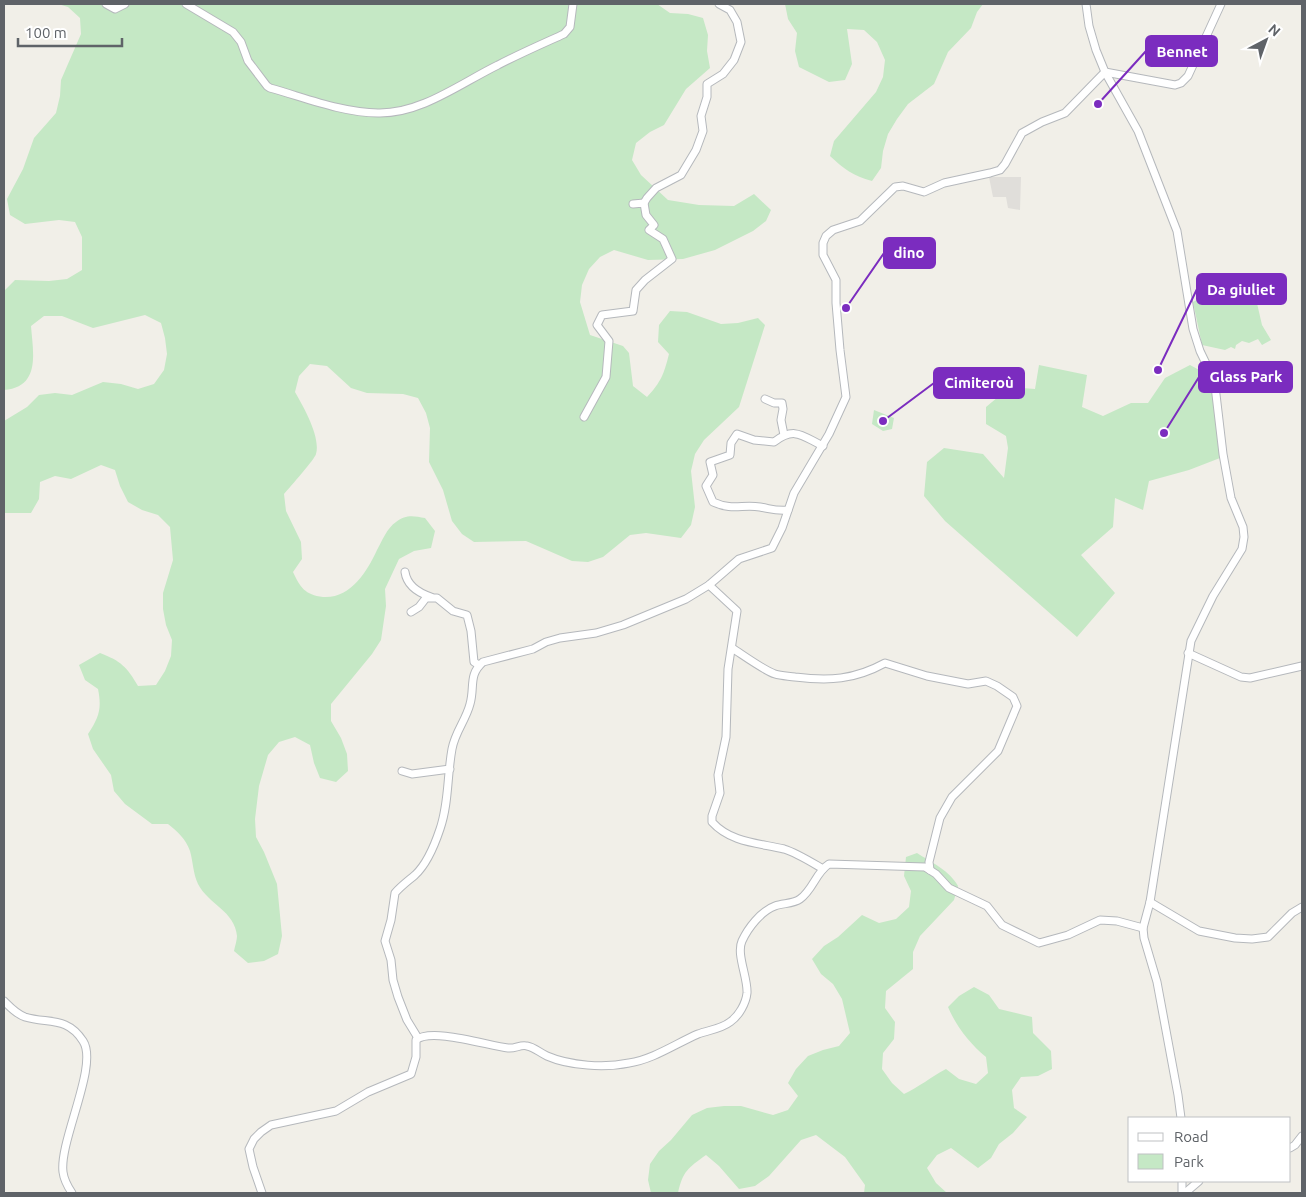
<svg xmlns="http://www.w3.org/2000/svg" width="1306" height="1197" viewBox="0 0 1306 1197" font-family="Ubuntu,sans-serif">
  <rect width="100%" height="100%" fill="#f1efe8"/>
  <polygon fill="#e0deda" points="989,177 1021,177 1020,210 1008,208 1006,197 993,197"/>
  <g fill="#c5e8c5">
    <path d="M58,4h599l13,9 18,1 15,4 5,17 -1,16 3,17 -24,21 -22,36 -14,7 -14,11 -4,17 9,15 27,25 31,5 35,1 20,-12 17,16 -5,11 -13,10 -38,19 -32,9 -35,1 -34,-10 -14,7 -11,12 -7,16 -2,17 10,33 33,11 6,7 4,33 14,11c14,-15 17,-23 22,-43l-11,-12 1,-17 11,-14 17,1 34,12 17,-1 20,-5 7,7 -26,82 -35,33 -9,14 -4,17 4,36 -4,18 -10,13 -35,-5 -16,2 -27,22 -15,5 -16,-1 -46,-20 -52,1 -12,-8 -10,-13 -9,-31 -14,-28 1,-34 -4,-15 -8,-15 -15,-4 -36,-1 -16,-5 -24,-22 -17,-2 -11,12 -4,16c8,14 26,45 21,62 -1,5 -26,33 -32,40l2,17 15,31 1,17 -9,13c7,15 12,23 30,25 27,2 44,-25 54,-47 5,-9 10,-22 19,-28 10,-8 18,-6 29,-4l10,13 -4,17 -17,3 -15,8 -14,30 1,17 -5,34 -9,14 -41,50v17l10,17 6,16 1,17 -12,11 -16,-4 -6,-15 -4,-18 -15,-8 -16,5 -11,13 -9,31 -4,33 1,18 8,15 13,32 5,52 -4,18 -14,7 -16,2 -14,-12c1,-5 3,-11 3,-15 -2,-25 -29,-32 -39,-52 -5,-10 -5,-23 -8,-33 -4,-12 -13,-20 -22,-27h-16l-27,-20 -11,-13 -3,-16 -18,-26 -5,-15c11,-17 14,-25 10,-45l-13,-9 -6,-15 21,-12c21,8 27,14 38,33l18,-1 9,-14 6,-15 1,-16 -6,-15 -3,-16v-16l10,-33 -3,-33 -12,-12 -16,-5 -14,-8 -8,-16 -5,-16 -14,-5 -30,14 -16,-3 -15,6 -1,17 -8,14h-27v-92l23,-14 12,-12 16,-2 17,2 31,-13 18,2 17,5 16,-5 10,-14 3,-16 -2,-16 -4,-15 -16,-8 -52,13 -31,-12h-18l-13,10c2,26 10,61 -27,64v-99l11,-11 34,1 18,-2 15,-9v-33l-7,-15 -16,-2 -34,4 -15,-9 -3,-16 16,-30 11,-31 22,-25 4,-17 1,-16 20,-46 -1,-16 -12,-11z"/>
    <path d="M785,4h198l-6,8 -6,16 -23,24 -14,32 -26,20 -11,15 -9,15 -5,17 -2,17 -9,13c-19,-5 -28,-12 -42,-25l4,-15 42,-49 7,-15 2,-17 -8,-18 -13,-12 -17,-1 5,35 -7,16 -16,2 -30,-15 -4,-16 2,-18 -9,-14z"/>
    <polygon points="1235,295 1256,299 1262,325 1271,340 1262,345 1258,339 1249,343 1242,341 1236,345 1235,349 1231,347 1225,350 1202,345 1193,302 1204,296"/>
    <polygon points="1039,365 1087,375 1082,407 1103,416 1131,403 1148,403 1165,378 1190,365 1203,372 1212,382 1220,458 1189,470 1149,481 1143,510 1115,498 1113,527 1081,555 1115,593 1077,637 945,521 924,496 927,462 944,448 983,454 1004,478 1008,448 1006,436 986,424 986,407 1010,387 1035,389"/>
    <polygon points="874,410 894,418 892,429 883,431 872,424"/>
    <path d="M917,853c14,9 33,18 41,33l-4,14 -34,36 -7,16v17l-27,22 -1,17 10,14 -1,17 -11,14 -1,16 10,14 12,11c15,-7 27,-17 42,-25l13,10 17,5 12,-11 -2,-16c-16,-13 -30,-31 -38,-50l11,-11 15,-9 15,8 10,14 33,8 1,16 18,18 1,18 -14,7 -17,1 -9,13 2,18 13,9 -14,16 -14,11 -8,14 -13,10 -27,-20 -14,7 -10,13 9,15 11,10h-83l1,-8 -20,-28 -29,-22 -15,5 -32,36 -14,10 -16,3 -20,-23 -13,-11c-18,13 -23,16 -28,38h-27l-3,-13 2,-16 9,-13 12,-11 21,-25 15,-7 17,-2h17l32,9 15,-5 10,-14 -10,-13 8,-14 12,-13 15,-6 16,-4 11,-13 -8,-34 -9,-15 -12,-10 -9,-15 12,-13 14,-9 24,-22 17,8 17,-4 13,-12 2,-16 -7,-15 2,-19z"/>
  </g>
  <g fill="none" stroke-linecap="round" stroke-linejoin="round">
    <g stroke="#b5b8bc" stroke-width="9">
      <g id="minor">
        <polyline points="106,4 115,9 125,4"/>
        <path d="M186,4l47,28 8,10 7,19 19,25 3,2c33,9 73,25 108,25 43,1 83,-30 120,-48 21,-11 44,-21 66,-31l6,-7 3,-23"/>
        <polyline points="1086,4 1089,26 1096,50 1105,72 1138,131 1177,231 1193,329 1200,351 1213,378 1215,386 1223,454 1231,498 1243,527 1244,537 1242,549 1213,596 1191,641 1150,902 1143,928 1144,938 1157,982 1178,1095 1181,1118"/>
        <polyline points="644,203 647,198 656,188 681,175 696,150 703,131 701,116 707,97 707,84 723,74 734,60 741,42 737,22 730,10 719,4"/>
        <polyline points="765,399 774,403 782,403 783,409 781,420 784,435"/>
        <polyline points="584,417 606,377 609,341 597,325 602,315 633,311 636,290 645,280 672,259 663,239 649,230 654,225 646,215 644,203 633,204"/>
        <path d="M788,510c-13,1 -16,-1 -28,-3 -18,-3 -27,4 -47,-5l-7,-16 7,-11 -3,-13 20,-7 1,-12 6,-9 17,6 20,2c21,-16 28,-6 49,4"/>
        <path d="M405,572c2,14 14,21 26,25"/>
        <path d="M709,585l28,26 -9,58 -2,68 -8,38 2,18 -8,23v6c19,21 47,21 72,27 13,4 27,13 39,20"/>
        <polyline points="411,612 419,607 426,598 437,598 453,611 467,615 471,631 474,662 479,665"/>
        <path d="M732,648c11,7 33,23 43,26 6,2 14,2 20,3 34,4 59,3 90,-14l42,13 41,8 18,-3 11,5 16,11 4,9 -19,45 -46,46 -12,21 -11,44 1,8"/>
        <polyline points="1188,653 1241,677 1250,678 1302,666"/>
        <polyline points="402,771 412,774 450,769"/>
        <polyline points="1150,902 1199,931 1235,938 1252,939 1268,937 1292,913 1302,907"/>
        <path d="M4,1001c6,6 12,13 21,16 23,7 42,-1 58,24 16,24 -24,100 -20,131 1,8 5,15 9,21"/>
        <path d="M418,1038l-11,-18 -9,-23 -5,-17 -2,-20 -6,-19 6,-21 4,-27c6,-7 13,-12 20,-18 12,-11 20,-31 25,-46 9,-26 7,-53 12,-80 3,-17 14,-29 18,-45 5,-17 -2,-29 13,-42l50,-13 13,-7 14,-4 36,-5 27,-8 63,-26 23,-14 30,-26 33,-11 10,-20 12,-35 35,-59 17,-37 -6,-47 -4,-47v-23l-13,-25v-12l3,-7 7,-6 27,-9 35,-34 8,-1 21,6 20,-9 46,-10 10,-3 5,-6 17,-31 20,-11 23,-9 40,-41 70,13 6,-2 7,-7 33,-72"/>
        <polyline points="1290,1148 1295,1145 1302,1136"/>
        <path d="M262,1193l-9,-26 -4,-18 5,-10 7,-7 10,-7 65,-14 32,-19 43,-18 5,-17v-17c15,-13 73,6 92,8 7,1 13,-4 19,-2 7,1 13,7 20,10 23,10 58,12 82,7 25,-4 46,-19 69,-29 11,-4 23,-5 32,-12 9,-6 16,-19 17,-29 1,-15 -11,-39 -5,-52 6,-13 19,-30 33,-35 8,-3 18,-2 25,-7 13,-9 16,-27 29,-35l96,3 11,7 13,14 38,18 15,19 37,18 29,-8 32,-15 17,1 26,7"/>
        <polyline points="1182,1193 1182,1181"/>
        <polyline points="1185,1193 1199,1181"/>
      </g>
    </g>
    <use href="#minor" stroke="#fff" stroke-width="7"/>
  </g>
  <path fill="none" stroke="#7b2cbf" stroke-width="2" d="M1098 104L1146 51M846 308L884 253M1158 370L1197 289M1164 433L1199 377M883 421L934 383"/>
  <g fill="#7b2cbf" stroke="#fff" stroke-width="2">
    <circle cx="1098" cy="104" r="5"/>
    <circle cx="846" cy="308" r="5"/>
    <circle cx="1158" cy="370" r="5"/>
    <circle cx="1164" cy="433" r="5"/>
    <circle cx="883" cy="421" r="5"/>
  </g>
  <g fill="#7b2cbf" stroke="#7b2cbf" stroke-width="2">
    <rect x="1146" y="36" width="71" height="30" rx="5"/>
    <rect x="884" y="238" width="51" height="30" rx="5"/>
    <rect x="1197" y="274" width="89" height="30" rx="5"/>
    <rect x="1199" y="362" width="93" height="30" rx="5"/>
    <rect x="934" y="368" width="90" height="30" rx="5"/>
  </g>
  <g font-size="15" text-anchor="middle" font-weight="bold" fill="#fff">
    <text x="1182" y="57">Bennet</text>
    <text x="909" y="258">dino</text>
    <text x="1241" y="295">Da giuliet</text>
    <text x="1246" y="382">Glass Park</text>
    <text x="979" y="388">Cimiteroù</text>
  </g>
  <rect width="1306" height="1197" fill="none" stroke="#5f6368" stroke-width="10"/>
  <rect x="1128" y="1117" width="162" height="65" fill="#ffffff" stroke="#bfc1c3"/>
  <rect x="1138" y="1133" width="25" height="8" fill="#ffffff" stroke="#bfc1c3"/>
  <text x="1174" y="1142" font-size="15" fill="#5f6368">Road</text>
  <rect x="1138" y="1154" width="25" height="15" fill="#c5e8c5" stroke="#bfc1c3"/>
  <text x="1174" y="1167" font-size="15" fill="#5f6368">Park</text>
  <g transform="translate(1266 40) rotate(41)" stroke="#ffffff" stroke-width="4" paint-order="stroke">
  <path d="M0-4L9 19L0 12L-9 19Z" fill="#5f6368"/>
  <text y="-8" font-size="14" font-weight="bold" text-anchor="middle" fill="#5f6368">N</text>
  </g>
  <path d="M18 38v8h104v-8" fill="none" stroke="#5f6368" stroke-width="2.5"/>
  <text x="25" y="38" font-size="15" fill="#5f6368" stroke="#ffffff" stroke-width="4" paint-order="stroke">100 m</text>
</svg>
